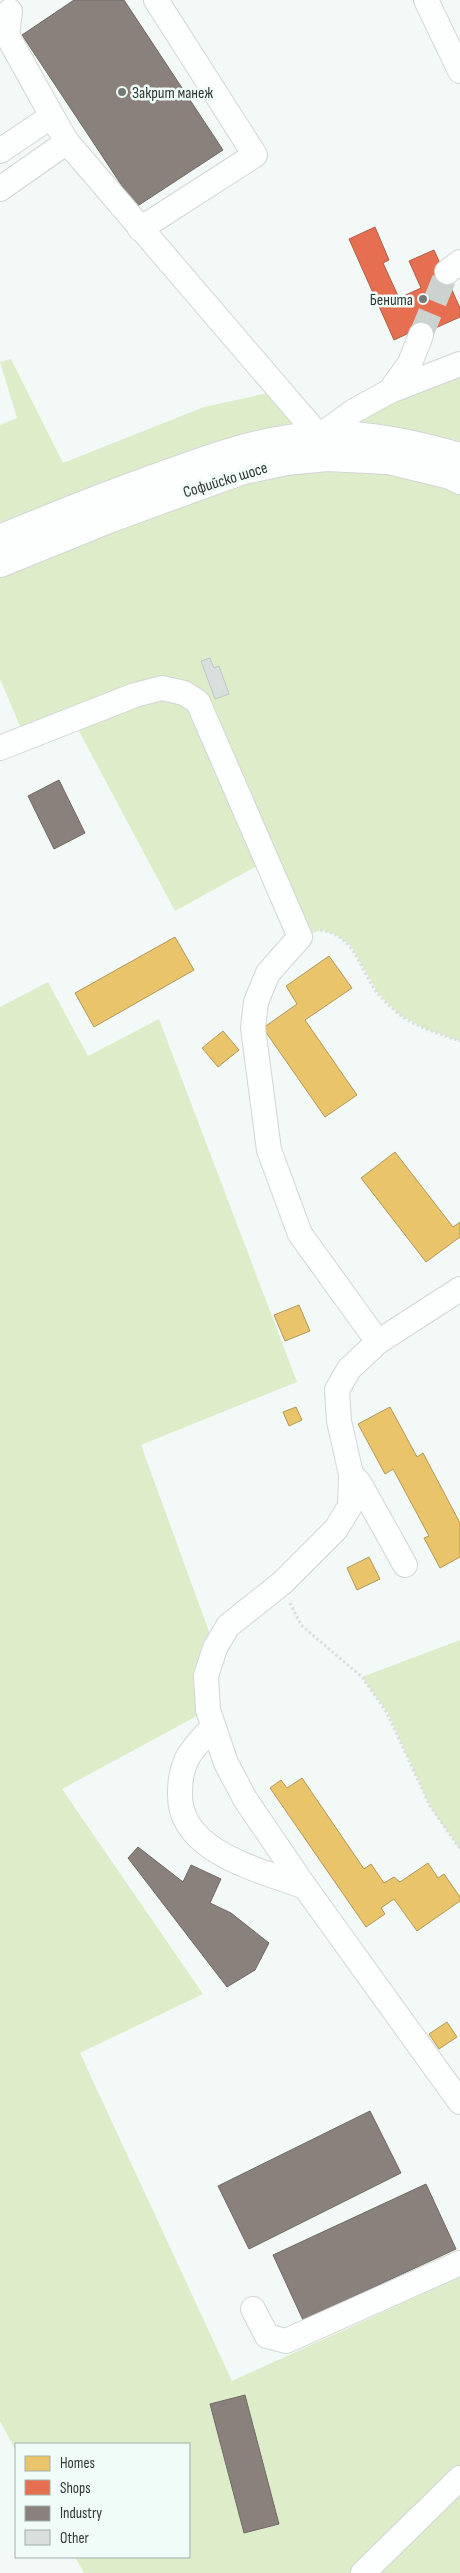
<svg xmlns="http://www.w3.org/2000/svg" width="460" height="2573" viewBox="0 0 460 2573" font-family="'Sofia Sans Condensed',sans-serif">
  <rect width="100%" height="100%" fill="#f2f9f6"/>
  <g fill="#ddedca">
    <polygon points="11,359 63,463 204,407 282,390 319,436 460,364 460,457 405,442 0,539 0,425 17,418 0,362"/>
    <polygon points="286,461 460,480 460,1041 426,1029 400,1015 378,993 351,946 337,935 321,930 300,937 266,861 175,911 73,720 25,738 0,679 0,563"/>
    <polygon points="48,982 88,1056 159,1019 297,1382 141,1445 215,1648 208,1710 62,1789 203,1994 80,2053 232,2381 460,2277 460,2573 84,2573 75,2557 189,2557 189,2444 16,2444 16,2451 0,2421 0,1007"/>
    <polygon points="460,1640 460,1849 430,1806 388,1713 362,1677"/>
  </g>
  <g fill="#e9c46a" stroke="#b2995a">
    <polygon points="175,937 194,970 94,1027 75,993"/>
    <polygon points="329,956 352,988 305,1020 357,1095 325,1117 263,1028 297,1004 286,986"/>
    <polygon points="223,1031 239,1050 218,1067 202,1048"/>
    <polygon points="395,1152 453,1227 460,1222 460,1237 426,1262 361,1178"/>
    <polygon points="299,1305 310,1331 285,1341 274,1315"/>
    <polygon points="296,1407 302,1420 289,1426 283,1412"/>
    <polygon points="390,1407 417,1457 423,1453 460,1523 460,1557 440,1568 424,1538 429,1536 393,1469 385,1474 358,1424"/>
    <polygon points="369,1557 380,1579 357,1590 347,1568"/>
    <polygon points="302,1778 364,1869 371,1864 384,1883 394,1877 400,1882 428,1863 438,1878 444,1874 460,1897 460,1901 417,1931 394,1899 381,1908 385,1914 366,1927 270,1788 281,1780 287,1788"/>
    <polygon points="447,2022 457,2037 439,2049 429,2034"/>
  </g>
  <polygon fill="#e76f51" stroke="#b15e48" points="375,227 389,260 383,263 399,298 421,288 409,261 434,250 460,308 460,317 411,339 409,333 394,340 349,239"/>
  <g fill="#8a817c" stroke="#706a66">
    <polygon points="74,0 124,0 223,150 136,207 22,35"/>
    <polygon points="59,780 85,833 54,849 28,796"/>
    <polygon points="138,1847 183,1882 191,1865 221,1879 210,1903 231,1913 269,1943 255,1970 227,1987 128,1858"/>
    <polygon points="370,2111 401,2173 249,2249 218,2186"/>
    <polygon points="426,2184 456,2249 303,2320 273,2255"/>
    <polygon points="245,2395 279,2524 244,2533 210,2404"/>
  </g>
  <polygon fill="#d9dfdd" stroke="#c0c6c4" points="210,658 214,668 219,666 229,694 215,699 201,661"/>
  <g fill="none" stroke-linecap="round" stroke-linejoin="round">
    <polyline stroke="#ccd2cf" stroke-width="24" stroke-dasharray="24 12" stroke-linecap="butt" points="421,335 447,272"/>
    <g stroke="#d1d6d4" stroke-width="26">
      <g id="minor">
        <polyline points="426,0 460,71"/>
        <polyline points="10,11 7,35 52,116"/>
        <polyline points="67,142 319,436 354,411 390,391 460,364"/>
        <polyline points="0,151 52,116 67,142 0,189"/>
        <polyline points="140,229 255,155 156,0"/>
        <polyline points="447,272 460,262"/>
        <polyline points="390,391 410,363 421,335"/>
        <polyline points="0,748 135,695 162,688 184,693 198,702 300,937 268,973 256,1002 253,1028 269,1150 300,1234 378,1342"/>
        <polyline points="460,1289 378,1342 349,1369 337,1390 339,1421 351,1474 350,1506 336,1529 282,1583 228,1626 215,1648 206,1676 208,1710 226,1763 245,1799 305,1887 460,2102"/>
        <polyline points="351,1474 360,1484 405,1565"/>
        <path d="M213,1727c-21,22 -33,33 -33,66 -2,59 80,77 125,94"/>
        <polyline points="253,2309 267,2336 286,2341 460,2263"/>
        <polyline points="363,2573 460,2478"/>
      </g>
    </g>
    <g stroke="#d1d6d4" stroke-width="30">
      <g id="major">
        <path d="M0,539c55,-23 111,-45 167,-65 49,-18 97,-35 151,-38 48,-3 96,8 142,21"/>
        <polyline points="0,563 111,518 240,471 286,461 327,457 388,460 450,475 460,480"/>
      </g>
    </g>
    <g stroke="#dcdedd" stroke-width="3" stroke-dasharray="2.5 2.5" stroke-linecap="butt">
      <path d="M320,930c35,5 39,38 57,63 6,7 15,16 23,22 16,12 40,19 60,26"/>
      <polyline points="290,1603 301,1625 362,1677 387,1713 430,1806 460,1849"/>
    </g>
    <use href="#minor" stroke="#fdfefe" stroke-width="24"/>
    <use href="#major" stroke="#fdfefe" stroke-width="28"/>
  </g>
  <g fill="#757a78" stroke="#effcf7" stroke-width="2">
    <circle cx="122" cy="92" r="5"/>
    <circle cx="423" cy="299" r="5"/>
  </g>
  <g text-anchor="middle" stroke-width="5" stroke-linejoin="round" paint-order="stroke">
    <g font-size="16" fill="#323634" stroke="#effcf7" text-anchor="start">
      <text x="132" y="98">Закрит манеж</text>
      <text x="413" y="305" text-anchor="end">Бенита</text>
    </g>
    <g font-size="16" fill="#323634" stroke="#effcf7">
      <text transform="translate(225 479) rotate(-17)" y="6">Софийско шосе</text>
    </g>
  </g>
  <rect x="15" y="2443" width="175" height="115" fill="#effcf7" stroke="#a3ada9"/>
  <rect x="25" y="2456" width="25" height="15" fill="#e9c46a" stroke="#a3ada9"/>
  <text x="60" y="2468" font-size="15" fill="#323634">Homes</text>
  <rect x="25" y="2480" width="25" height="15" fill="#e76f51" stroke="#a3ada9"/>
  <text x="60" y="2493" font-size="15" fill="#323634">Shops</text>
  <rect x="25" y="2506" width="25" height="15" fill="#8a817c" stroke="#a3ada9"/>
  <text x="60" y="2518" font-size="15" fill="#323634">Industry</text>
  <rect x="25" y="2530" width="25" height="15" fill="#d9dfdd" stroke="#a3ada9"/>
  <text x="60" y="2543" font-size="15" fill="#323634">Other</text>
</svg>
